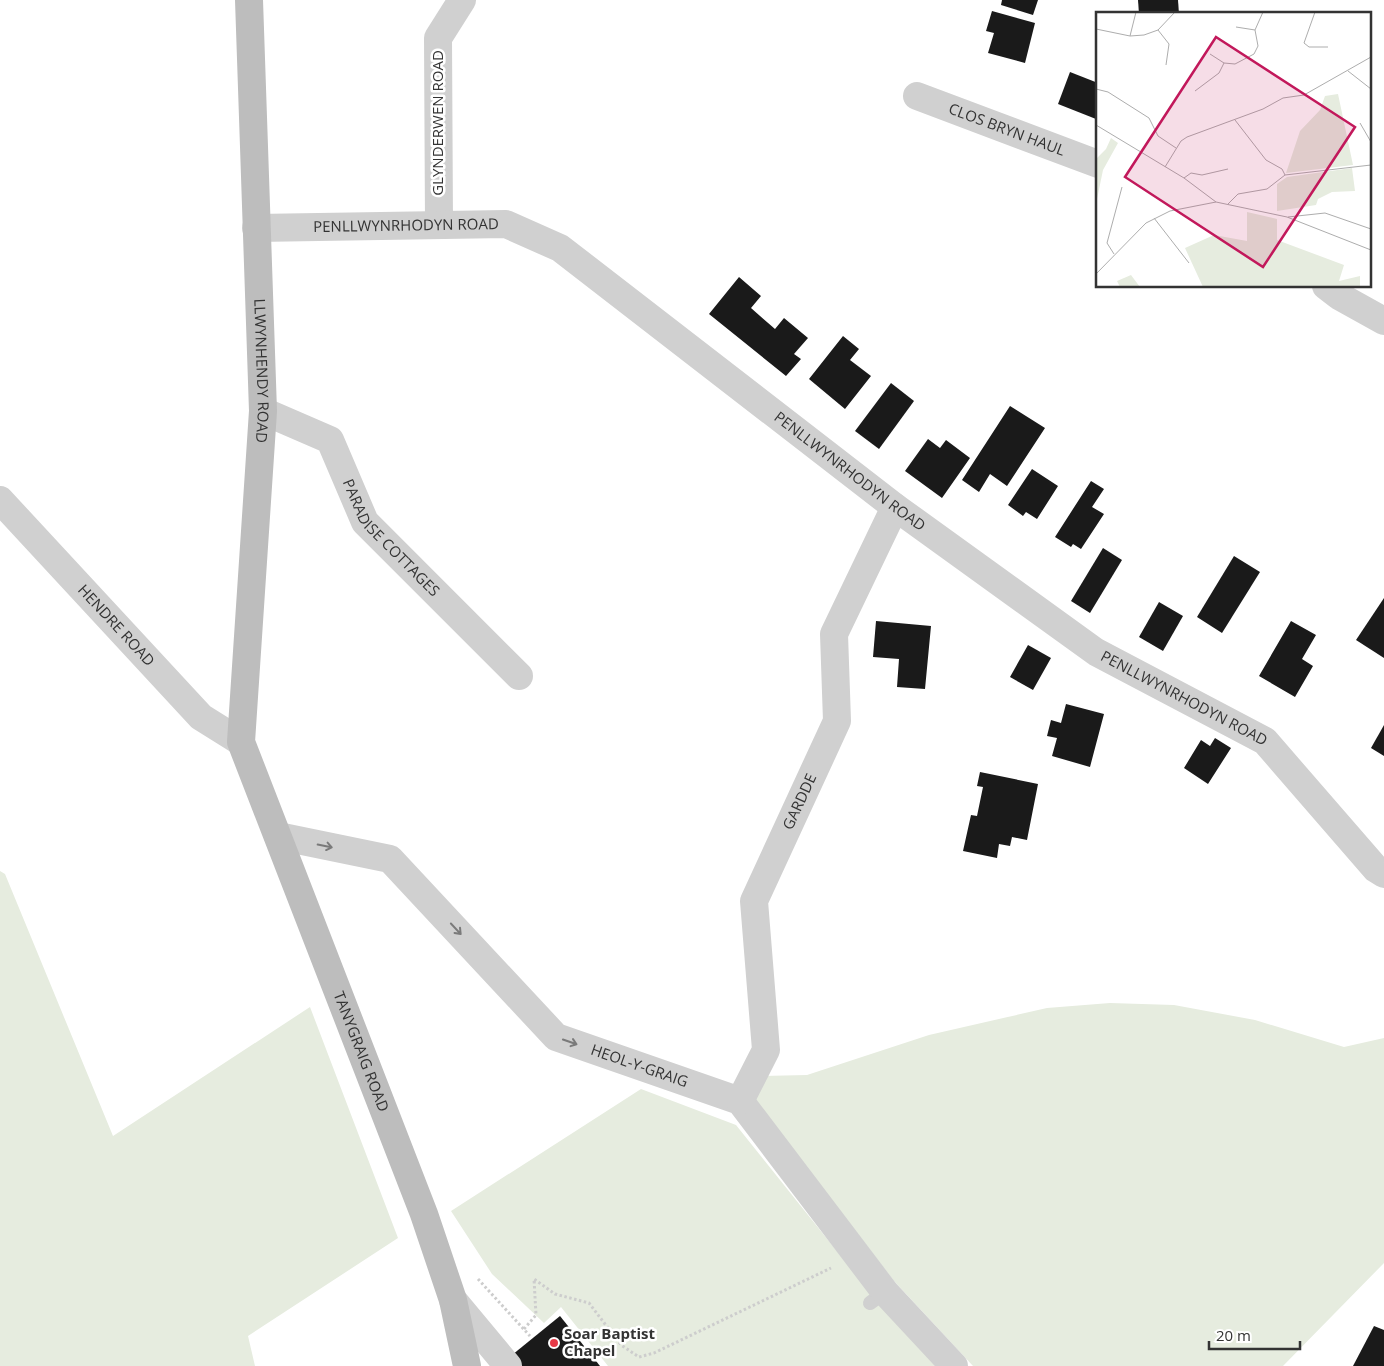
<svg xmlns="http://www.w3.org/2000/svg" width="1384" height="1366" viewBox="0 0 1384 1366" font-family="'Open Sans',sans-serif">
  <rect width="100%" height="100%" fill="#fff"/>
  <g fill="#e6ecdf">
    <polygon points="0,871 5,874 113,1136 310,1007 398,1238 248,1336 255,1366 0,1366"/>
    <polygon points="1110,1003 1174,1005 1255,1020 1344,1047 1384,1038 1384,1263 1283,1366 973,1366 894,1281 754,1099 762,1076 807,1075 929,1035 1047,1008"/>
    <polygon points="641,1089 736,1125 880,1305 936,1366 608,1366 561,1307 544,1323 492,1274 451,1211"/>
  </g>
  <g fill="#1a1a1a">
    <polygon points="1002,0 1038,0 1033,15 1001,5"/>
    <polygon points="1138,0 1178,0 1179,14 1139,14"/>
    <polygon points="992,11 1035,23 1025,63 988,53 994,33 986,31"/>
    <polygon points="1070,72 1098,83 1096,119 1058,104"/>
    <polygon points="739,277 761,296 751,308 775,329 784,318 808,338 794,354 801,359 786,376 709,314"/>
    <polygon points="843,336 859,349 850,360 871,376 845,409 809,379"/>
    <polygon points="891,383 914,401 879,449 855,431"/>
    <polygon points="1010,406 1045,428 1007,486 990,474 979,492 962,480"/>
    <polygon points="928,439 940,448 946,440 970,458 942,498 905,471"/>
    <polygon points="1032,469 1058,486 1037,519 1026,512 1023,516 1008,505"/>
    <polygon points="1091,481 1104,489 1092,507 1104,514 1081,549 1073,544 1071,547 1055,537"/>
    <polygon points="1103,548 1122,560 1090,613 1071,601"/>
    <polygon points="1234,556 1260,572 1222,633 1197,617"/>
    <polygon points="1384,598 1384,658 1356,640"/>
    <polygon points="1159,602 1183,616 1163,651 1139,637"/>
    <polygon points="876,621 931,626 925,689 897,687 899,659 873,657"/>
    <polygon points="1291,621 1316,635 1302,659 1313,666 1295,697 1259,676"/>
    <polygon points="1028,645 1051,658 1033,690 1010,677"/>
    <polygon points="1066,704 1104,714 1090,767 1052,756 1057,738 1047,736 1051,720 1061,723"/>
    <polygon points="1384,725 1384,756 1371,748"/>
    <polygon points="1215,738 1231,748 1208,784 1184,768 1201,740 1210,746"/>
    <polygon points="980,772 1038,784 1027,840 1012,837 1010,846 999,844 997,858 963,851 971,815 977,816 983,787 977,786"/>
    <polygon points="560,1316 600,1366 521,1366 512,1355"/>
    <polygon points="1374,1326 1384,1330 1384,1366 1353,1366"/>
  </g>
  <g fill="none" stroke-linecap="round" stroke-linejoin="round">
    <g stroke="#cdcdcd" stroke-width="3" stroke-dasharray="2.5 2.5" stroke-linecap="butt">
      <polyline points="478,1279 530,1336"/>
      <polyline points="524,1329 536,1315 534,1279 555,1294 589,1303 621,1345 639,1357 654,1353 831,1268"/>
    </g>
    <polyline stroke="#d0d0d0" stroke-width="14" points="870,1303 885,1292"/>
    <g stroke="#d0d0d0" stroke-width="28">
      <path id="s1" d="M917,96l181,68"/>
      <polyline points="439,224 438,38 462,0"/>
      <path id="s2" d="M256,228l250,-4 54,24 335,259 201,145 169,89 111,128 8,5"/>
      <polyline points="1326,286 1339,296 1384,321"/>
      <path id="s3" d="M263,411l67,29 35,82 154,154"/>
      <path id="s4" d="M0,500l201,217 40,25"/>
      <path id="s5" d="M278,836l112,23 166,178 184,64 145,191 69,74"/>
      <path id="s6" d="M740,1101l26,-51 -12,-149 83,-180 -3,-87 61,-127"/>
      <polyline points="453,1300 508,1366"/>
    </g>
    <path stroke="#bdbdbd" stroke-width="28" id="s7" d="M249,0l14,411 -22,331 183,472 29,86 14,66"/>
  </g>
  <defs><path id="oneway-shaft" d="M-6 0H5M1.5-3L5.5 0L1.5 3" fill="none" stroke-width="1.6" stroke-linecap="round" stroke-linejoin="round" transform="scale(1.25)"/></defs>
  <g stroke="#7a7a7a">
    <use href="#oneway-shaft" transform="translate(325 846) rotate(11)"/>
    <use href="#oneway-shaft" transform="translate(456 929) rotate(47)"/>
    <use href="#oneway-shaft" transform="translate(570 1042) rotate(19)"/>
  </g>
  <circle fill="#e63946" stroke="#fff" stroke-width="2" cx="554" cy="1343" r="5"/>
  <g text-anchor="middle" stroke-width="5" stroke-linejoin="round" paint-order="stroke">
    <g font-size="15" fill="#333" stroke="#fff">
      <text transform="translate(438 123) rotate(-90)" y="5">GLYNDERWEN ROAD</text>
      <text dy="5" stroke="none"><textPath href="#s1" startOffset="96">CLOS BRYN HAUL</textPath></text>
      <text dy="5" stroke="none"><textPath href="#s2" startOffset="150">PENLLWYNRHODYN ROAD</textPath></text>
      <text dy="5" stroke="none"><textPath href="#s7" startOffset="371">LLWYNHENDY ROAD</textPath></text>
      <text dy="5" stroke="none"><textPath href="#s2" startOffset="675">PENLLWYNRHODYN ROAD</textPath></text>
      <text dy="5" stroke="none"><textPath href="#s3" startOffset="190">PARADISE COTTAGES</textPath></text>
      <text dy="5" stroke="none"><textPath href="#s4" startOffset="171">HENDRE ROAD</textPath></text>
      <text dy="5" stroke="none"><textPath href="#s2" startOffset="1080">PENLLWYNRHODYN ROAD</textPath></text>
      <text dy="5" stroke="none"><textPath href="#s6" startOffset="316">GARDDE</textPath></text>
      <text dy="5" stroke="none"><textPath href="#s7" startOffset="1075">TANYGRAIG ROAD</textPath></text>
      <text dy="5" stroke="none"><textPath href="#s5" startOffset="446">HEOL-Y-GRAIG</textPath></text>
    </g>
    <g font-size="15" font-weight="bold" fill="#333" stroke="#fff" text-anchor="start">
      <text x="564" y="1339">Soar Baptist<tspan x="564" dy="17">Chapel</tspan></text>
    </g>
  </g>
  <g transform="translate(1096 12)">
    <rect width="275" height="275" fill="#fff"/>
    <path d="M242,82l15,71 -67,8 14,-42 20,-21 5,-14zM15,126l7,5 -15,27 -7,34v-45l10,-10zM256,156l3,23 -23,1 -14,7 -2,6 -39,6v-27l10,-7zM151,200l30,7v21l67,25 -5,16 21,-5v11h-157l-18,-39 29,-13 33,6zM35,263l9,12h-20l-3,-6z" fill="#e6ecdf"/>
    <path fill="none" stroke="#adadad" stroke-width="1" d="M222,0h25M140,15l19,3M0,17l34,7 14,-1 14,-5 17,-18M62,18l11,14 -3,21M34,24l6,-24M208,31l11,-31M208,31l5,4h19M114,42l14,9M252,59l23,18M0,77l12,3 41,26 9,18 18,12M99,79l24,-18 5,-10 11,1 19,-10 4,-8 -3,-16 8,-18M139,108l31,40 16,9 3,6M264,111l11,19M0,113l88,53 32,24 71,15 84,33M69,155l16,-26 6,-4 76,-28 20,-11 21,-3 67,-38M88,166l7,-5 11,2 26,-6M132,192l10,-10 29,-5 18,-14 86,-10M192,205l37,-4 46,16M58,206l35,45M18,242l-7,-11 15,-56M0,262l50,-51 24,-12 46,-9"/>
    <path fill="#c2185b" fill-opacity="0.15" stroke="#c2185b" stroke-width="2.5" d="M120,25l139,90 -92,140 -138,-90z"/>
    <rect width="275" height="275" fill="none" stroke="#333" stroke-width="2.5"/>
  </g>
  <path d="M1209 1341v8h91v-8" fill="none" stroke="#333333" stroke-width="2.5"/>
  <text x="1216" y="1341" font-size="15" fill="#333333" stroke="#ffffff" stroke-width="4" paint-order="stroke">20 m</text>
</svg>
